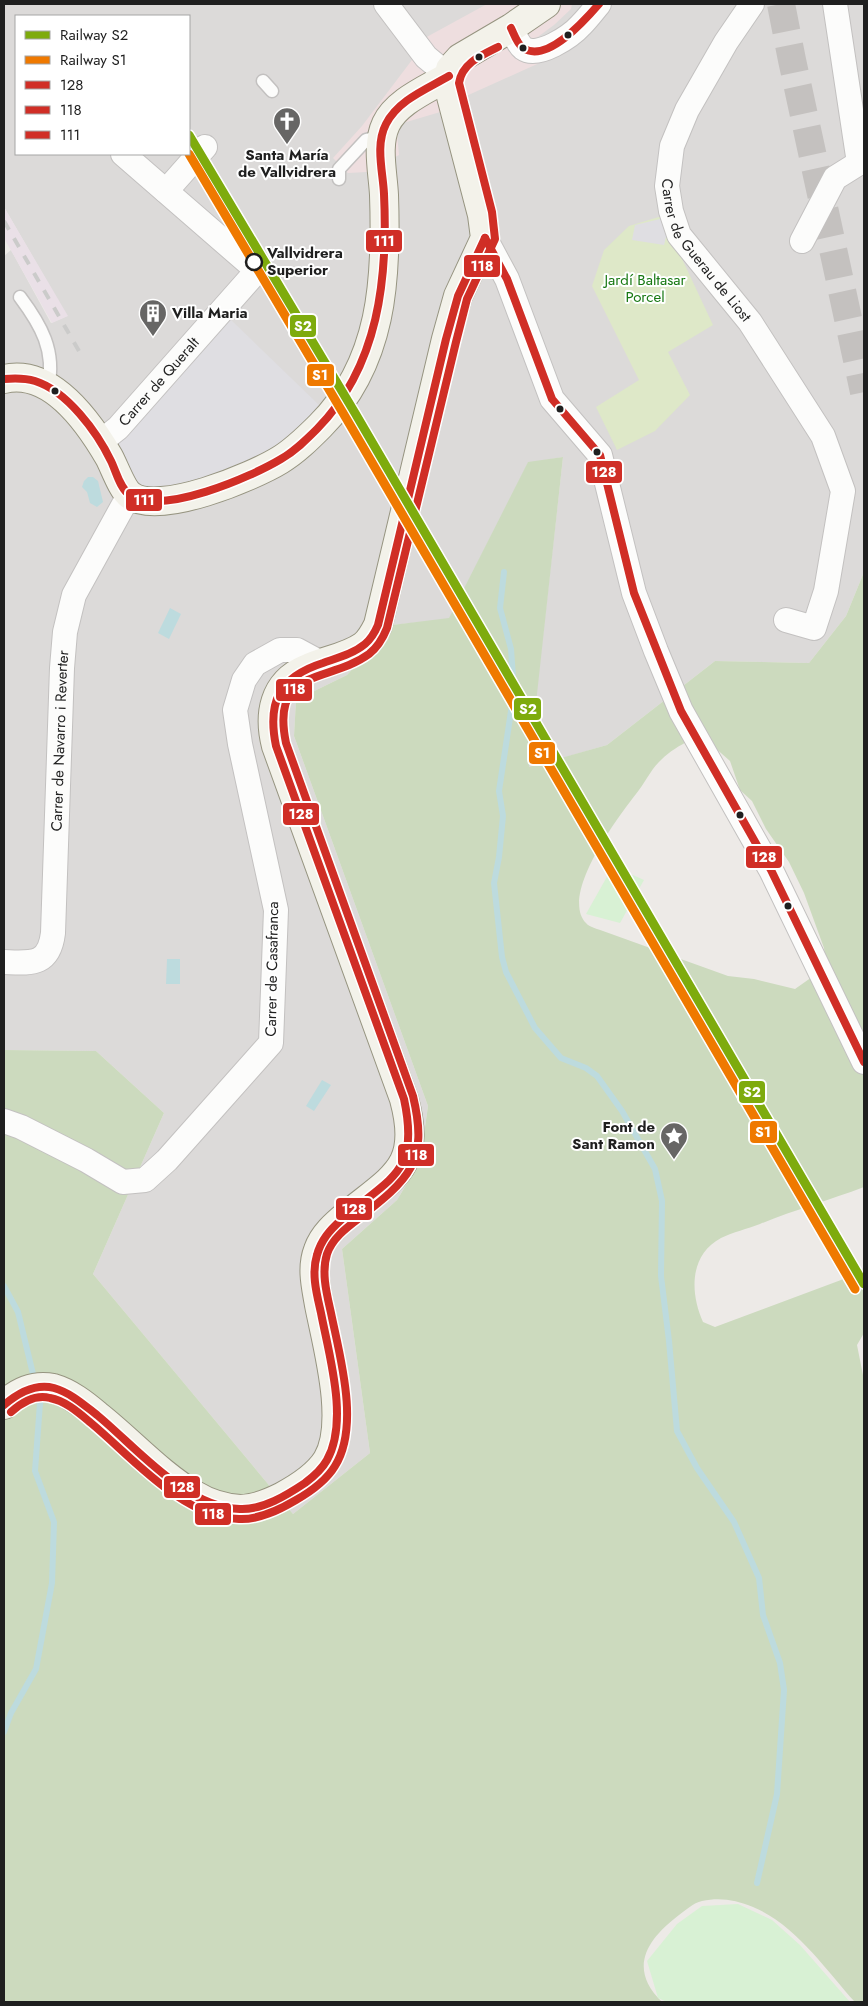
<svg xmlns="http://www.w3.org/2000/svg" width="868" height="2006" viewBox="0 0 868 2006" font-family="Jost,sans-serif">
  <rect width="100%" height="100%" fill="#edeae7"/>
  <path fill="#dcdad9" fill-rule="evenodd" d="M4,4h860v568l-18,44 -37,47 -94,-2 -108,84 -79,23 35,-311 -35,6 -79,156 -57,6 -45,50 -51,25 -2,36 134,370 -8,56 -23,38 -55,49 28,204 -77,61 -200,-240 71,-161 -68,-62 -92,-1v-794l7,-6 40,73 16,-7 -63,-109zM16,16h173v138h-173z"/>
  <polygon fill="#eededf" points="487,4 572,4 571,9 554,25 535,39 546,60 464,97 464,105 403,123 397,133 399,155 367,172 348,173 333,158 362,126 415,56 423,39"/>
  <polygon fill="#eae0e7" points="4,207 68,316 52,323 4,238"/>
  <polygon fill="#dee8c8" points="662,216 713,325 668,352 690,395 655,431 617,450 596,407 639,380 592,286 604,250 629,226"/>
  <path fill="#ccdabe" fill-rule="evenodd" d="M563,457l-34,310 78,-22 108,-84 94,2 37,-47 18,-44v615c-34,13 -70,23 -104,37 -13,5 -27,8 -39,14 -32,17 -31,55 -18,84l12,5 126,-47 23,-12v65l-7,12 7,35v622h-9c-29,-32 -60,-78 -102,-95 -17,-7 -33,-10 -51,-6 -9,2 -16,9 -23,14 -33,25 -51,54 -17,87h-658v-952l92,1 68,62 -71,161 200,240 77,-61 -28,-204 55,-49 23,-38 8,-56 -134,-370 2,-36 51,-25 45,-50 57,-7 79,-156zM690,740l23,6 17,15 10,29 12,11 14,28 23,33 15,31 20,55 2,16 -4,6 -27,19 -41,-10 -26,-3 -125,-45c-5,-2 -14,-4 -17,-8 -27,-28 33,-107 50,-129 9,-11 15,-25 25,-34 9,-9 18,-14 29,-20z"/>
  <g fill="#d8f1d4">
    <polygon points="613,866 644,880 620,923 586,914"/>
    <polygon points="738,1904 772,1920 800,1945 850,2002 667,2002 658,1998 647,1961 677,1924 702,1906"/>
  </g>
  <g fill="#dfdee2">
    <polygon points="664,218 668,229 664,245 632,240 635,225"/>
    <polygon points="229,318 319,405 293,437 245,470 151,495 130,479 116,441"/>
  </g>
  <g fill="#bddbde">
    <polygon points="88,477 93,477 98,481 103,502 97,507 90,503 87,492 82,487 84,481"/>
    <polygon points="170,608 181,614 169,639 158,633"/>
    <polygon points="167,959 180,959 180,984 166,984"/>
    <polygon points="322,1080 331,1085 314,1111 306,1106"/>
  </g>
  <g fill="none" stroke-linecap="round" stroke-linejoin="round">
    <g stroke="#bddbde" stroke-width="6">
      <polyline points="504,572 500,608 511,649 514,691 499,791 503,816 499,857 494,883 502,957 506,972 535,1028 561,1058 586,1068 597,1076 622,1111 655,1169 662,1201 661,1276 669,1341 677,1431 697,1468 734,1522 759,1578 763,1615 780,1663 784,1690 777,1794 757,1883"/>
      <polyline points="4,1286 18,1312 33,1374"/>
      <polyline points="4,1732 11,1713 36,1669 52,1583 54,1522 35,1471 40,1403"/>
    </g>
    <polyline stroke="#c4c1bf" stroke-width="28" stroke-dasharray="28 14" stroke-linecap="butt" points="781,4 792,60 864,392"/>
    <g stroke="#c3c1c0" stroke-width="15">
      <g id="lane">
        <polyline points="263,81 272,91"/>
        <polyline points="339,179 339,169 366,140 382,136"/>
        <path d="M20,297c21,28 36,54 28,90"/>
      </g>
    </g>
    <g stroke="#c3c1c0" stroke-width="26">
      <g id="street">
        <polyline points="386,4 426,57 449,76"/>
        <path id="s1" d="M752,4l-26,38 -39,68 -15,36 -5,40 4,25 8,24 71,87 73,114 20,55 -17,100 -12,37 -28,-8"/>
        <polyline points="835,4 859,163"/>
        <path d="M511,28c3,6 7,16 12,20 15,11 48,-12 58,-23 7,-7 12,-14 18,-21"/>
        <polyline points="166,191 205,147"/>
        <polyline points="485,238 507,279 552,399 600,455 634,593 656,651 681,711 771,870 864,1062"/>
        <polyline points="802,241 835,178 859,163"/>
        <path id="s2" d="M99,443l19,-15 137,-155 -3,-7 -129,-112"/>
        <path id="s3" d="M4,962c27,1 45,4 49,-29l9,-265 3,-36 9,-37 55,-100"/>
        <polyline points="4,1121 21,1127 86,1160 123,1182 145,1180 167,1160 271,1043 276,910 240,744 235,710 244,680 255,664 280,650 297,650 321,663"/>
      </g>
    </g>
    <g stroke="#969480" stroke-width="30">
      <g id="secondary">
        <path d="M4,379c47,-11 84,42 105,78 5,9 13,32 21,38 28,22 124,-19 150,-35 15,-9 28,-22 40,-34 63,-63 67,-147 64,-231 -1,-22 -8,-50 2,-71 11,-23 42,-35 63,-48"/>
        <path d="M4,1405c13,-13 30,-21 49,-17 17,5 31,16 44,27 31,24 64,61 98,80 13,8 30,13 45,14 13,0 29,-6 41,-12 17,-9 36,-21 46,-37 22,-37 0,-114 -8,-155 -3,-18 -8,-37 -1,-55 5,-15 18,-26 30,-36 47,-38 74,-48 56,-115l-128,-353c-8,-31 -3,-63 30,-77 18,-9 40,-11 57,-23 7,-5 11,-13 15,-21l68,-286 12,-43 27,-58 -3,-23 -34,-130 2,-16 10,-11 51,-30 35,-24"/>
      </g>
    </g>
    <use href="#lane" stroke="#fcfcfb" stroke-width="12"/>
    <use href="#street" stroke="#fcfcfb" stroke-width="24"/>
    <use href="#secondary" stroke="#f3f2ea" stroke-width="28"/>
    <polyline stroke="#cbcbca" stroke-width="4" stroke-dasharray="10 10" stroke-linecap="butt" points="4,221 79,351"/>
    <g stroke="#fff" stroke-width="11">
      <g id="bus-1">
        <polyline points="485,238 507,279 552,399 600,455 634,593 681,711 771,870 864,1062"/>
        <path d="M4,1405c14,-12 31,-22 50,-17 17,5 30,17 43,27 39,32 89,93 143,94 23,1 47,-14 65,-26 8,-6 17,-14 22,-23 22,-39 2,-105 -6,-147 -4,-18 -10,-39 -4,-58 4,-15 13,-25 24,-35 50,-44 79,-46 63,-121l-128,-353c-9,-44 3,-69 47,-83 14,-5 30,-9 42,-19 6,-5 10,-12 13,-19l68,-286 12,-43 27,-58"/>
      </g>
    </g>
    <g stroke="#fff" stroke-width="11">
      <path id="bus-2" d="M11,1412c10,-9 24,-18 39,-14 16,3 29,15 41,25 41,34 91,94 148,96 20,1 40,-9 57,-19 14,-8 30,-19 39,-34 25,-40 5,-109 -4,-153 -4,-18 -10,-40 -4,-59 5,-15 19,-26 31,-35 51,-40 71,-56 55,-123l-127,-353c-16,-77 42,-59 83,-89 9,-7 14,-16 18,-26l69,-286 11,-43 28,-60 -3,-27 -33,-129c3,-20 23,-28 39,-36"/>
    </g>
    <g stroke="#fff" stroke-width="11">
      <g id="bus-3">
        <path d="M511,28c3,6 6,16 12,20 24,16 63,-29 76,-44"/>
        <path d="M4,379c11,-1 21,-1 31,2 32,10 62,51 76,80 5,10 9,28 19,34 32,21 121,-18 151,-36 14,-8 25,-19 36,-30 62,-63 71,-151 67,-235 -1,-22 -9,-49 2,-70 12,-24 41,-35 63,-48"/>
      </g>
    </g>
    <use href="#bus-1" stroke="#d02e26" stroke-width="8"/>
    <use href="#bus-2" stroke="#d02e26" stroke-width="8"/>
    <use href="#bus-3" stroke="#d02e26" stroke-width="8"/>
    <g stroke="#fff" stroke-width="12">
      <polyline id="rail-1" points="189,135 355,413 864,1284"/>
    </g>
    <g stroke="#fff" stroke-width="12">
      <polyline id="rail-2" points="189,154 346,418 855,1289"/>
    </g>
    <use href="#rail-1" stroke="#7eab0d" stroke-width="9"/>
    <use href="#rail-2" stroke="#ef7900" stroke-width="9"/>
  </g>
  <defs>
    <g id="church-pin" transform="scale(1.4375)"><path d="M0 17L-7.5 6A9.5 9.5 0 1 1 7.5 6Z" fill="#676665" stroke="#fff"/><path d="M-1.2-6h2.4v3.5h3.3v2.4h-3.3V6h-2.4V-.1h-3.3v-2.4h3.3Z" fill="#fff"/></g>
    <g id="building-pin" transform="scale(1.4375)"><path d="M0 17L-7.5 6A9.5 9.5 0 1 1 7.5 6Z" fill="#676665" stroke="#fff"/><path d="M-4-6H4V6H1V3H-1V6H-4ZM-2.5-4.3h1.7v1.8h-1.7ZM.8-4.3h1.7v1.8H.8ZM-2.5-1h1.7V.8h-1.7ZM.8-1h1.7V.8H.8Z" fill="#fff"/></g>
    <g id="sight-pin" transform="scale(1.4375)"><path d="M0 17L-7.5 6A9.5 9.5 0 1 1 7.5 6Z" fill="#676665" stroke="#fff"/><path d="M0-6L1.8-2.2L6-1.7L2.9 1.2L3.7 5.4L0 3.3L-3.7 5.4L-2.9 1.2L-6-1.7L-1.8-2.2Z" fill="#fff"/></g>
  </defs>
  <g fill-rule="evenodd">
    <use href="#church-pin" x="287" y="121"/>
    <use href="#building-pin" x="153" y="313"/>
    <use href="#sight-pin" x="674" y="1136"/>
  </g>
  <g fill="#1f1f1f" stroke="#fff" stroke-width="2">
    <circle cx="568" cy="35" r="4.5"/>
    <circle cx="523" cy="48" r="4.5"/>
    <circle cx="479" cy="57" r="4.5"/>
    <circle cx="55" cy="391" r="4.5"/>
    <circle cx="560" cy="409" r="4.5"/>
    <circle cx="597" cy="452" r="4.5"/>
    <circle cx="740" cy="815" r="4.5"/>
    <circle cx="788" cy="906" r="4.5"/>
  </g>
  <circle fill="#fff" stroke="#1f1f1f" stroke-width="2.5" cx="254" cy="262" r="8"/>
  <g text-anchor="middle" stroke-width="4" stroke-linejoin="round" paint-order="stroke">
    <g font-size="15" font-weight="bold" fill="#1f1f1f" stroke="#fff">
      <text x="287" y="160">Santa María<tspan x="287" dy="17">de Vallvidrera</tspan></text>
      <text x="172" y="318" text-anchor="start">Villa Maria</text>
      <text x="655" y="1132" text-anchor="end">Font de<tspan x="655" dy="17">Sant Ramon</tspan></text>
    </g>
    <g font-size="15" fill="#1f1f1f" stroke="#fff">
      <text dy="5" stroke="none"><textPath href="#s1" startOffset="280">Carrer de Guerau de Liost</textPath></text>
      <text dy="5" stroke="none"><textPath href="#s2" startOffset="86">Carrer de Queralt</textPath></text>
      <text dy="5" stroke="none"><textPath href="#s3" startOffset="259">Carrer de Navarro i Reverter</textPath></text>
      <text transform="translate(272 969) rotate(-89)" y="5">Carrer de Casafranca</text>
    </g>
    <g font-size="15" font-weight="bold" fill="#1f1f1f" stroke="#fff" text-anchor="start">
      <text x="267" y="258">Vallvidrera<tspan x="267" dy="17">Superior</tspan></text>
    </g>
    <g font-size="15" fill="#177812" stroke="#fff">
      <text x="645" y="285">Jardí Baltasar<tspan x="645" dy="17">Porcel</tspan></text>
    </g>
  </g>
  <g stroke="#fff" stroke-width="2">
    <rect x="365" y="229" width="38" height="24" rx="5" fill="#d02e26"/>
    <rect x="463" y="254" width="38" height="24" rx="5" fill="#d02e26"/>
    <rect x="289" y="314" width="28" height="24" rx="5" fill="#7eab0d"/>
    <rect x="306" y="363" width="29" height="24" rx="5" fill="#ef7900"/>
    <rect x="585" y="460" width="38" height="24" rx="5" fill="#d02e26"/>
    <rect x="125" y="488" width="38" height="24" rx="5" fill="#d02e26"/>
    <rect x="275" y="678" width="38" height="24" rx="5" fill="#d02e26"/>
    <rect x="513" y="697" width="29" height="24" rx="5" fill="#7eab0d"/>
    <rect x="528" y="741" width="28" height="24" rx="5" fill="#ef7900"/>
    <rect x="282" y="802" width="38" height="24" rx="5" fill="#d02e26"/>
    <rect x="745" y="845" width="38" height="24" rx="5" fill="#d02e26"/>
    <rect x="738" y="1080" width="28" height="24" rx="5" fill="#7eab0d"/>
    <rect x="749" y="1120" width="29" height="24" rx="5" fill="#ef7900"/>
    <rect x="397" y="1143" width="38" height="24" rx="5" fill="#d02e26"/>
    <rect x="335" y="1197" width="38" height="24" rx="5" fill="#d02e26"/>
    <rect x="163" y="1475" width="38" height="24" rx="5" fill="#d02e26"/>
    <rect x="194" y="1502" width="38" height="24" rx="5" fill="#d02e26"/>
  </g>
  <g font-size="14" text-anchor="middle" font-weight="bold" fill="#fff">
    <text x="384" y="246">111</text>
    <text x="482" y="271">118</text>
    <text x="303" y="331">S2</text>
    <text x="320" y="380">S1</text>
    <text x="604" y="477">128</text>
    <text x="144" y="505">111</text>
    <text x="294" y="694">118</text>
    <text x="528" y="714">S2</text>
    <text x="542" y="758">S1</text>
    <text x="301" y="819">128</text>
    <text x="764" y="862">128</text>
    <text x="752" y="1097">S2</text>
    <text x="763" y="1137">S1</text>
    <text x="416" y="1160">118</text>
    <text x="354" y="1214">128</text>
    <text x="182" y="1492">128</text>
    <text x="213" y="1519">118</text>
  </g>
  <rect width="868" height="2006" fill="none" stroke="#1f1f1f" stroke-width="10"/>
  <rect x="15" y="15" width="175" height="140" fill="#ffffff" stroke="#a5a5a5"/>
  <rect x="25" y="31" width="25" height="8" fill="#7eab0d" stroke="#a5a5a5"/>
  <text x="60" y="40" font-size="15" fill="#1f1f1f">Railway S2</text>
  <rect x="25" y="56" width="25" height="8" fill="#ef7900" stroke="#a5a5a5"/>
  <text x="60" y="65" font-size="15" fill="#1f1f1f">Railway S1</text>
  <rect x="25" y="81" width="25" height="8" fill="#d02e26" stroke="#a5a5a5"/>
  <text x="60" y="90" font-size="15" fill="#1f1f1f">128</text>
  <rect x="25" y="106" width="25" height="8" fill="#d02e26" stroke="#a5a5a5"/>
  <text x="60" y="115" font-size="15" fill="#1f1f1f">118</text>
  <rect x="25" y="131" width="25" height="8" fill="#d02e26" stroke="#a5a5a5"/>
  <text x="60" y="140" font-size="15" fill="#1f1f1f">111</text>
</svg>
